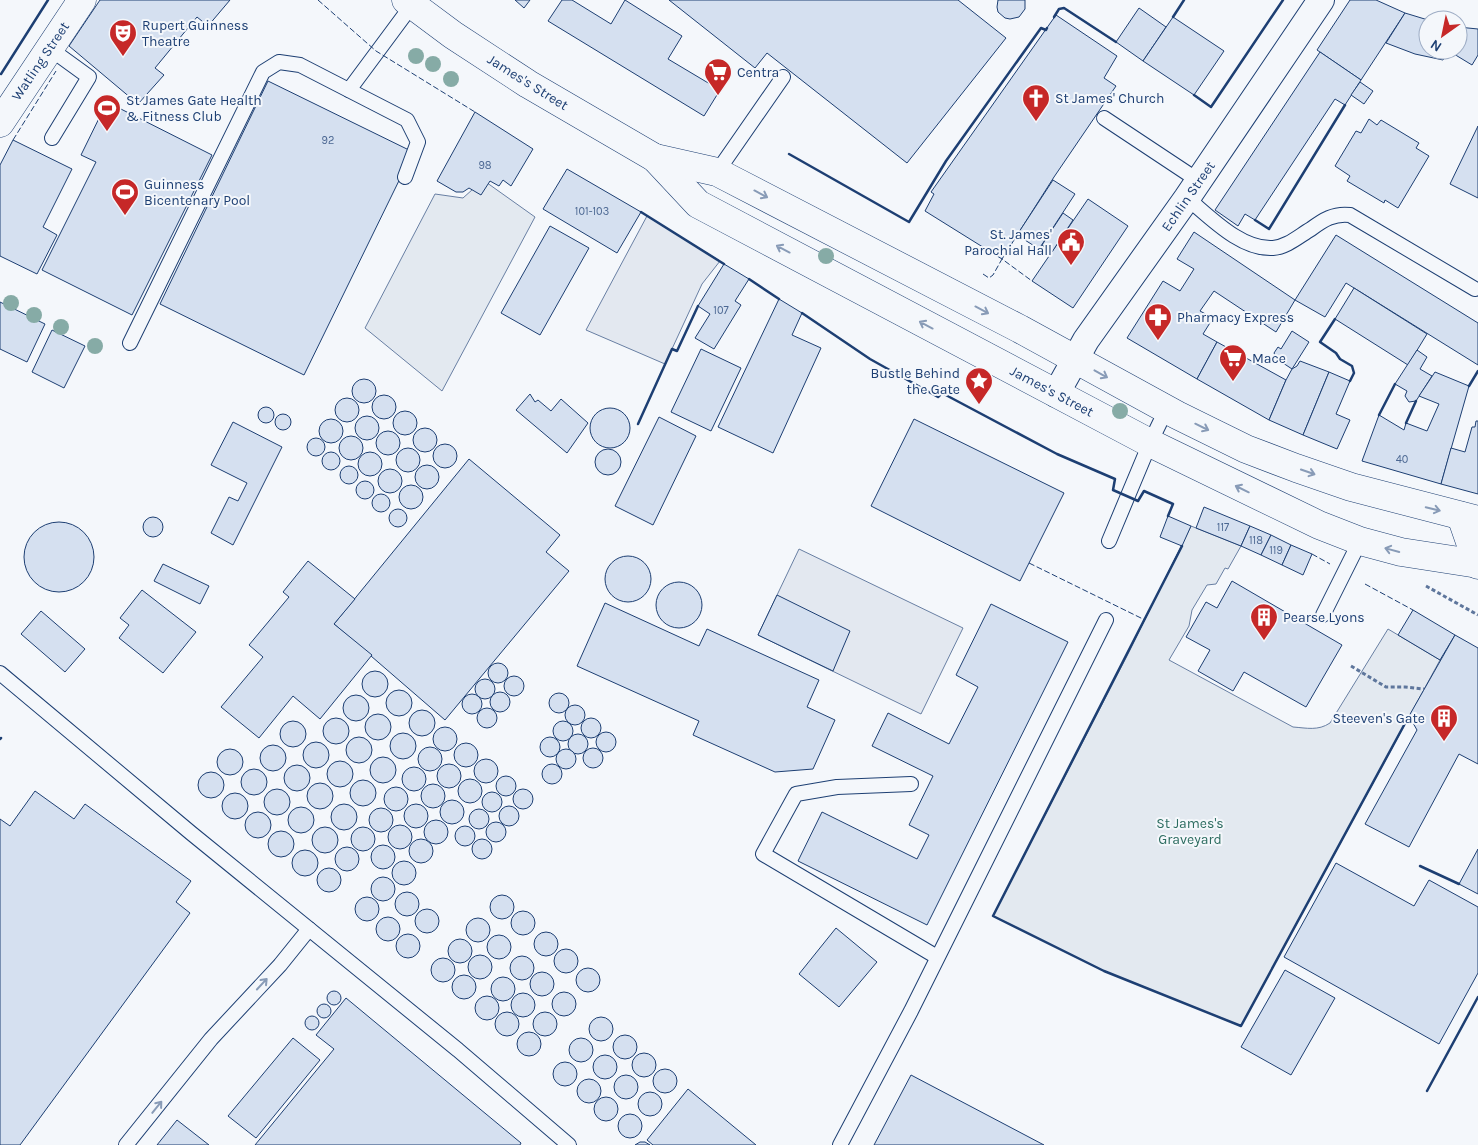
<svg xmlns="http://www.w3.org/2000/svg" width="1478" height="1145" viewBox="0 0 1478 1145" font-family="Karla,sans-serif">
  <rect width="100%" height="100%" fill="#f4f7fb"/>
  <g fill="#e3e9f0" stroke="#687fa3">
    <polygon points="483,180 535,217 442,391 365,328 435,194 463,198"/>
    <path d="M1191,526l50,20 -13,23 -3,-1 -9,16 -9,1 -15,25 -3,16 -20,34 124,67c14,1 25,4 37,-4l58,-94 52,31 -199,366 -137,-55 -111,-55 135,-262z"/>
  </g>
  <g fill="#e3e8f0" stroke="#687fa3">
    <polygon points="647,216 720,261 702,284 665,364 586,330"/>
    <polygon points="799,549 963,628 921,714 758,635"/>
  </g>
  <g fill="#d5e0f0" stroke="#1d3f73">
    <polygon points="100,0 230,0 208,26 197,17 155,68 164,75 138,104 69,46"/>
    <polygon points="515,0 530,0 524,8"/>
    <polygon points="562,0 572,0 611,24 625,0 682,36 668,59 720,90 704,116 548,21"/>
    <polygon points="669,0 958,0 1006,38 907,163 767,53 755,68"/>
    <polygon points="998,0 1025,0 1025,9 1019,17 1010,19 1005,18 998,12 997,7"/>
    <polygon points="1350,0 1376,0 1405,13 1361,80 1317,50"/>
    <polygon points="1139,8 1166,27 1143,61 1116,42"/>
    <polygon points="1405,13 1428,20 1428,50 1458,50 1458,27 1478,29 1478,55 1472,65 1449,51 1443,60 1415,54 1386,43"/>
    <polygon points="1056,15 1117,56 1104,78 1116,86 1054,177 1002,259 925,211 934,194 931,192"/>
    <polygon points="1173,17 1224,51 1194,95 1143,61"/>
    <polygon points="1320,52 1361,80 1345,105 1335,99 1255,220 1245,214 1238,226 1215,210"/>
    <polygon points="268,81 413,152 304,375 160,304"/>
    <polygon points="1360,82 1373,91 1364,104 1351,95"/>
    <polygon points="107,102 212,155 132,315 42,270 96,162 81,155"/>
    <polygon points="475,112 533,149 511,186 503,180 499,186 490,181 481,195 469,188 463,192 456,192 437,181"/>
    <polygon points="1369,119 1377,125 1381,120 1419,143 1416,148 1429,156 1398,208 1385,200 1384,203 1347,181 1350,176 1335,166 1356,131 1361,133"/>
    <polygon points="1478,126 1478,198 1450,184"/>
    <polygon points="13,140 72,169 43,227 57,235 37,274 0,256 0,165"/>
    <polygon points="567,169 641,212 617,253 543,209"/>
    <polygon points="1053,180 1075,194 1039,249 1017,235"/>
    <polygon points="1088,199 1128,226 1073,308 1032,281"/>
    <polygon points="1063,213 1073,220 1052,252 1042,245"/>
    <polygon points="550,226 589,248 540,335 501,313"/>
    <polygon points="1194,232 1295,300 1276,332 1214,291 1200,311 1213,318 1203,334 1217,342 1197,379 1127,338 1163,281 1180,291 1194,269 1177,259"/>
    <polygon points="1336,235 1478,323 1478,365 1346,283 1325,317 1295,300"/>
    <polygon points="724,264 749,279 735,301 741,305 714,349 695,338 710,314 698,306"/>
    <polygon points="1354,288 1427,334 1408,365 1335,319"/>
    <polygon points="779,299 802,313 792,335 821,348 773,453 718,427"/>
    <polygon points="0,302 45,324 27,362 0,349"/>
    <polygon points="52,330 85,346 64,388 32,372"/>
    <polygon points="1292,331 1309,342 1292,369 1277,359 1274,353 1278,347 1281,349"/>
    <polygon points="1217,342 1286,380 1269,420 1197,379"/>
    <polygon points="701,349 741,368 711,431 671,412"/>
    <polygon points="1417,350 1427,357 1420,369 1432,376 1416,401 1409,402 1405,396 1407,391 1395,384"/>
    <polygon points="1300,361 1329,372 1303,435 1269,420 1286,380 1292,369 1297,366"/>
    <polygon points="1329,372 1350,381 1336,414 1350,420 1337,449 1303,435"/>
    <polygon points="1435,372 1469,386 1441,484 1362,461 1379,415 1404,430 1406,423 1427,431 1439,404 1419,396"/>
    <circle cx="364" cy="391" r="12"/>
    <polygon points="530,394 535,402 538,400 551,411 561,399 588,423 567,453 516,410"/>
    <circle cx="384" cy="407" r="12"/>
    <circle cx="347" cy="410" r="12"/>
    <circle cx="266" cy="415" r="8"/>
    <circle cx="610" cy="428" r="20"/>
    <circle cx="405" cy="423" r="12"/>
    <circle cx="283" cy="422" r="8"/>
    <circle cx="367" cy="428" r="12"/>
    <polygon points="659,417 696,436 653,525 615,506"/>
    <circle cx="331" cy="431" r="12"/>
    <polygon points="914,419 1064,493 1020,581 871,506"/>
    <polygon points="1476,421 1478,421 1478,494 1441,484 1451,448 1465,452 1472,427 1475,427"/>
    <polygon points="233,422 282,447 233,545 211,533 229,497 238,501 247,483 211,465"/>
    <circle cx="425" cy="440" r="12"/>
    <circle cx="388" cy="443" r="12"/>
    <circle cx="351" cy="448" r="12"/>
    <circle cx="316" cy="447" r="9"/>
    <circle cx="445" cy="456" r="12"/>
    <circle cx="408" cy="460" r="12"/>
    <circle cx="608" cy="462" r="13"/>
    <circle cx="331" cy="461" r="9"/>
    <circle cx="370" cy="464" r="12"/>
    <polygon points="469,459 560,535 546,552 569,571 445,720 334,624"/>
    <circle cx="427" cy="477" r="12"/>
    <circle cx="349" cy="475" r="9"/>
    <circle cx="390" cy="481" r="12"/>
    <circle cx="365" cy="490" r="9"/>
    <circle cx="411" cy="497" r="12"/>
    <circle cx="381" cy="503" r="9"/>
    <polygon points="1204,507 1250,526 1241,546 1196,528"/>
    <circle cx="398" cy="518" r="9"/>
    <polygon points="1168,516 1191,526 1182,546 1160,537"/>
    <circle cx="153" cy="527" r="10"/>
    <circle cx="59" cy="557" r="35"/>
    <polygon points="1250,526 1271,535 1261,555 1241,546"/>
    <polygon points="1271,535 1291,545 1282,565 1261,555"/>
    <polygon points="1291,545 1312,554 1303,575 1282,565"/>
    <circle cx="628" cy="579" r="23"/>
    <polygon points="308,561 355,599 334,624 372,655 320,719 293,696 259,738 221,707 263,657 249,645 289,597 283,592"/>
    <polygon points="163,564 209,586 200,604 154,581"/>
    <polygon points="1232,581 1342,645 1306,707 1244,672 1233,691 1198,671 1210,650 1186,637 1206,602 1217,608"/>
    <circle cx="679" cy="605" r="23"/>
    <polygon points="142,590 196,632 163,673 119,638 129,625 120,618"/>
    <polygon points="777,595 850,631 833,671 758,635"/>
    <polygon points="605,603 699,646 707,629 819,680 807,707 835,720 813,769 775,772 693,735 699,721 577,666"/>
    <polygon points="991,604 1068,642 927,925 798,861 822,812 917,859 929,835 909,825 933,776 872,746 888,713 949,744 978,687 956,675"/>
    <polygon points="1413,610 1455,635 1440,660 1398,635"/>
    <polygon points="41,611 85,649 65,672 21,634"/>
    <polygon points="1455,635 1478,648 1478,764 1459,754 1409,847 1365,824 1417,730 1409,716"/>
    <circle cx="498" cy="673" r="10"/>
    <circle cx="375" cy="684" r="13"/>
    <circle cx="514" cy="686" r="10"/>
    <circle cx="485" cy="689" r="10"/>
    <circle cx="399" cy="703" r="13"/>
    <circle cx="500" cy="702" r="10"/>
    <circle cx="559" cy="703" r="10"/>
    <circle cx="472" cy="704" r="10"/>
    <circle cx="356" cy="708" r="13"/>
    <circle cx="575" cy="715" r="10"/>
    <circle cx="487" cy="718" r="10"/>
    <circle cx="422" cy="723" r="13"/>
    <circle cx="378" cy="727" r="13"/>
    <circle cx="336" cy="731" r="13"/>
    <circle cx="591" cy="728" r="10"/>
    <circle cx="293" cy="734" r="13"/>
    <circle cx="563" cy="731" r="10"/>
    <circle cx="445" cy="739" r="12"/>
    <circle cx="606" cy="742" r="10"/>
    <circle cx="403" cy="746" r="13"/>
    <circle cx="578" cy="744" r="10"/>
    <circle cx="359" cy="750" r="13"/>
    <circle cx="550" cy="747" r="10"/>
    <circle cx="316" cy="755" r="13"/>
    <circle cx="466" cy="755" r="12"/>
    <circle cx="273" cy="758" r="13"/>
    <circle cx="430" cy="759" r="12"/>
    <circle cx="593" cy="758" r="10"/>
    <circle cx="230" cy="762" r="13"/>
    <circle cx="566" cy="759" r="10"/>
    <circle cx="383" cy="770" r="13"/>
    <circle cx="486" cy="771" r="12"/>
    <circle cx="340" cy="774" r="13"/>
    <circle cx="449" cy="776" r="12"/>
    <circle cx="552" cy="774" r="10"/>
    <circle cx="297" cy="778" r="13"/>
    <circle cx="414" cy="779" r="12"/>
    <circle cx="254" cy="782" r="13"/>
    <circle cx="211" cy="785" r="13"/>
    <circle cx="506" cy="786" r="10"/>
    <circle cx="470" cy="791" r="12"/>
    <circle cx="363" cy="793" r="13"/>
    <circle cx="320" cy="796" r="13"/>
    <circle cx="433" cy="796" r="12"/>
    <circle cx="396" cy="799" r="12"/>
    <circle cx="277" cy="802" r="13"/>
    <circle cx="523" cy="799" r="10"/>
    <polygon points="35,791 74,819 85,804 191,881 176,902 190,913 20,1145 0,1145 0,819 10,826"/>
    <circle cx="492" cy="802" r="10"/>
    <circle cx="235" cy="806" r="13"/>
    <circle cx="452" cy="812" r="12"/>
    <circle cx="344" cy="817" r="13"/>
    <circle cx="416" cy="816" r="12"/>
    <circle cx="509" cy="816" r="10"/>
    <circle cx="301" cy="820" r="13"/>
    <circle cx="381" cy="820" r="12"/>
    <circle cx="479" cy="819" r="10"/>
    <circle cx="258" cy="825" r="13"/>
    <circle cx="436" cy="832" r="12"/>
    <circle cx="496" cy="832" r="10"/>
    <circle cx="400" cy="837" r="12"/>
    <circle cx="465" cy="836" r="10"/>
    <circle cx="325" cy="840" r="13"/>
    <circle cx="363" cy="839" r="12"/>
    <circle cx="281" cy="844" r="13"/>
    <circle cx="421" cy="851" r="12"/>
    <circle cx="482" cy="849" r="10"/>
    <circle cx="383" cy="857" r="12"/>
    <circle cx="347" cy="859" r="12"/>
    <polygon points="1478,849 1478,894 1459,884"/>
    <circle cx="305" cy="863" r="13"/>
    <circle cx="404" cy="873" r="12"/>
    <polygon points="1336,863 1414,906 1429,880 1478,907 1478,973 1439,1044 1284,957"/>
    <circle cx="329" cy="880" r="12"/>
    <circle cx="383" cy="889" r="12"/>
    <circle cx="407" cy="904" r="12"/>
    <circle cx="502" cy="907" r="12"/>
    <circle cx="367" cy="909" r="12"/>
    <circle cx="427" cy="921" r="12"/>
    <circle cx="523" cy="923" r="12"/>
    <circle cx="388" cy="929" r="12"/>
    <circle cx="478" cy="930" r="12"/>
    <polygon points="836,928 877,962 839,1007 799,974"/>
    <circle cx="546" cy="944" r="12"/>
    <circle cx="408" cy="946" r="12"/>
    <circle cx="499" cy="947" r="12"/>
    <circle cx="460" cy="951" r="12"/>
    <circle cx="566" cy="961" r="12"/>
    <circle cx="480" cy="967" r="12"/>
    <circle cx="522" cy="968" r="12"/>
    <circle cx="443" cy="970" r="12"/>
    <circle cx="588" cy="980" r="12"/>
    <polygon points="1285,970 1335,998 1291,1075 1241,1047"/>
    <circle cx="542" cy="984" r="12"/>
    <circle cx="464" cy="987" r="12"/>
    <circle cx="503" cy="989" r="12"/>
    <circle cx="334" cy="998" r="7"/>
    <circle cx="564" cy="1004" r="12"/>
    <circle cx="523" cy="1005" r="12"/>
    <circle cx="487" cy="1008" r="12"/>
    <polygon points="346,998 521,1143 520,1145 255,1145 334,1049 316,1035"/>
    <circle cx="324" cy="1011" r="7"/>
    <circle cx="507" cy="1024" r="12"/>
    <circle cx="545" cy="1024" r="12"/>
    <circle cx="312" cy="1023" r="7"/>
    <circle cx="601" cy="1029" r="12"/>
    <circle cx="529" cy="1044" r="12"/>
    <circle cx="625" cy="1047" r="12"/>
    <circle cx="581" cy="1050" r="12"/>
    <polygon points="293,1038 320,1060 256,1138 228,1116"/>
    <circle cx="644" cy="1065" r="12"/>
    <circle cx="605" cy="1067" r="12"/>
    <circle cx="565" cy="1074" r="12"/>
    <circle cx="665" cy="1081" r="12"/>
    <circle cx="626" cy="1087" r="12"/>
    <polygon points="911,1075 1044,1145 874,1145"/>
    <circle cx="589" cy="1091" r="12"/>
    <polygon points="688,1089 756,1145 653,1145 647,1140"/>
    <circle cx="650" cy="1104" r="12"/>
    <circle cx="606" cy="1109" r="12"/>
    <circle cx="630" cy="1126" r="12"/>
    <polygon points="177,1120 209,1145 157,1145"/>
    <polygon points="640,1142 645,1142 650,1145 635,1145"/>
  </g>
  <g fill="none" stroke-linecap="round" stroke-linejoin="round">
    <g stroke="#1d3f73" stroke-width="16">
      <g id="lane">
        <polyline points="49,48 89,77 52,138"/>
        <polyline points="349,90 412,5"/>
        <polyline points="1104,118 1199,181"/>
        <polyline points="717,172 783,77"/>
        <path d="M1187,198c23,19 54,52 86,50 14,-1 26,-12 38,-19 12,-9 23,-16 39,-14l125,74"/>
        <polyline points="130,343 263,72 279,62 300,65 407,120 418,142 405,177"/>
        <polyline points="1109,541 1150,443 1166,410"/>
        <polyline points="1323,615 1360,541"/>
        <polyline points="0,673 191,833 458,1050 569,1145"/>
        <polyline points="911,784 837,787 796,794 763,854 937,957"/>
        <polyline points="126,1145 211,1039 280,965 309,929"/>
        <polyline points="840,1145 911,1011 1106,620"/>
      </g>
    </g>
    <g stroke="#1d3f73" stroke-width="28">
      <polyline id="street" points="1056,394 1086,340 1187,198 1321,0"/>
    </g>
    <g stroke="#1d3f73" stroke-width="29">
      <g id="secondary">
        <polyline points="406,0 453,35 528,84 655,158 698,204 1150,443 1319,525 1360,541 1401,552 1478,564"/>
        <polyline points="0,123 82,0"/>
        <polyline points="655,158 717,172 1020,329 1177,415 1246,449 1296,468 1351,487 1478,520"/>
        <polyline points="1461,516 1478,565"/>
      </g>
    </g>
    <g stroke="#5e769c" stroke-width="3" stroke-dasharray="4 2.5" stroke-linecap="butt">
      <polyline points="1426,586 1478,615"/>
      <polyline points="1351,666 1386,687 1405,687 1424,689"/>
    </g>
    <use href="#lane" stroke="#f4f7fb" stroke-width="14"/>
    <use href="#street" stroke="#f4f7fb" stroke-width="26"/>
    <use href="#secondary" stroke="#f4f7fb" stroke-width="28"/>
    <g stroke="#1d3f73" stroke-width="1" stroke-dasharray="6 2.5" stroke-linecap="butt">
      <polyline points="318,0 376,51 475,112"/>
      <polyline points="13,140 56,71"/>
      <polyline points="983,274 989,278 993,275 1002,259 1032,281"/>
      <polyline points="1312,554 1330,564"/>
      <polyline points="1029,563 1145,620"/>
      <polyline points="1365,584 1413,610"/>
    </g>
    <g stroke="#1d3f73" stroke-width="2.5">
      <polyline points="1054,17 1059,9 1064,8 1116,42"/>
      <polyline points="1173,17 1184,0"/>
      <polyline points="1,74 48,0"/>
      <polyline points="1194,95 1211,107 1283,0"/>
      <polyline points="789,154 909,222 946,161 1041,28 1046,30 1047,28"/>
      <polyline points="641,212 724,264"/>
      <polyline points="1255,220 1269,229 1345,105"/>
      <polyline points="749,279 779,299"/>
      <polyline points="802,313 870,359 938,397 942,393 1057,454 1115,479 1113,490 1138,501 1144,491 1173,504 1168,516"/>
      <polyline points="1335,319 1320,342 1336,353 1340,359 1352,366 1354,373 1350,381"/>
      <polyline points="1469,386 1478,371"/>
      <polyline points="1379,415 1395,384"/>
      <polyline points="1406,423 1416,401"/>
      <polyline points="638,424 672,349 677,351 698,306"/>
      <polyline points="1182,546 993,916 1104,971 1241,1026 1409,716"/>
      <polyline points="0,739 1,738"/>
      <polyline points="1420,866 1459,884"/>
      <polyline points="1427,1091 1478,997"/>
    </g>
  </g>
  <g fill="#86aba6">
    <circle cx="416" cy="56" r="8"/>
    <circle cx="433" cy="64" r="8"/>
    <circle cx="451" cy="79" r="8"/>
    <circle cx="826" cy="256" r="8"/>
    <circle cx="11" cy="303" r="8"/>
    <circle cx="34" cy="315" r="8"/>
    <circle cx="61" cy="327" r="8"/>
    <circle cx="95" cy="346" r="8"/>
    <circle cx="1120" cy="411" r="8"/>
  </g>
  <defs><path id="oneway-shaft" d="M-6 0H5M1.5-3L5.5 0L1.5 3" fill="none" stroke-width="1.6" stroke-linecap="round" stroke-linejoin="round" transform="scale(1.25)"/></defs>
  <g stroke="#889bb7">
    <use href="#oneway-shaft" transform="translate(761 194) rotate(28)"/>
    <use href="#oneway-shaft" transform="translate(783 249) rotate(-152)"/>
    <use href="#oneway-shaft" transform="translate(982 310) rotate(28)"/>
    <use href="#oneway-shaft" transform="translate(926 325) rotate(-152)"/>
    <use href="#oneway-shaft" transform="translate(1101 374) rotate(29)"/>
    <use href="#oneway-shaft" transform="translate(1202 427) rotate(26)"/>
    <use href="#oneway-shaft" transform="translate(1308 472) rotate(19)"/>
    <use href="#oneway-shaft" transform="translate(1242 489) rotate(-154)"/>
    <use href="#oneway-shaft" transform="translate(1433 509) rotate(14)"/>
    <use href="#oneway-shaft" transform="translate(1392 550) rotate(-165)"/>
    <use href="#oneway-shaft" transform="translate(262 984) rotate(-47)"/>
    <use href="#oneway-shaft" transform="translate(157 1107) rotate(-51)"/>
  </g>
  <defs>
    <g id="theatre-pin" transform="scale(1.4375)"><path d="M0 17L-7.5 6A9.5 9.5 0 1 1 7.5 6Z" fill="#c62828" stroke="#f4f7fb"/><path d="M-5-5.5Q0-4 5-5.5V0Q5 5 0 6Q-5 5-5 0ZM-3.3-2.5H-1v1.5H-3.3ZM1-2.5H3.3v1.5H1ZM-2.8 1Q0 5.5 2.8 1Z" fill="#fff"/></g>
    <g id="supermarket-pin" transform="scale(1.4375)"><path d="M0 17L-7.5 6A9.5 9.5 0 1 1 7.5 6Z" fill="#c62828" stroke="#f4f7fb"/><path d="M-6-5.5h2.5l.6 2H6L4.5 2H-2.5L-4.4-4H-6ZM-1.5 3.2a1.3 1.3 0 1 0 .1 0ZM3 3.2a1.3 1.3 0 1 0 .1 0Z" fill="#fff"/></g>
    <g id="church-pin" transform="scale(1.4375)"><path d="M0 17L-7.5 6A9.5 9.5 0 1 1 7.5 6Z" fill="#c62828" stroke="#f4f7fb"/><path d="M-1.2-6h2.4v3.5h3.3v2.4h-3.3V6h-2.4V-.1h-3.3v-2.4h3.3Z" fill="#fff"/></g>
    <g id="stadium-pin" transform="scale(1.4375)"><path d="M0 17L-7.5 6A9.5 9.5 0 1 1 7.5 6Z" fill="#c62828" stroke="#f4f7fb"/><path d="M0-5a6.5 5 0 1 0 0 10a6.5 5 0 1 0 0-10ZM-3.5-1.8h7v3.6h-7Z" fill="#fff"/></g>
    <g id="civic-pin" transform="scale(1.4375)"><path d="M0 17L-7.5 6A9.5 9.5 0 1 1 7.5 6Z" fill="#c62828" stroke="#f4f7fb"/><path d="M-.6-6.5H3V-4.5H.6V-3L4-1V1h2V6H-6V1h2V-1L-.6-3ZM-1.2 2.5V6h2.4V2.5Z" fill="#fff"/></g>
    <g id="pharmacy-pin" transform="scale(1.4375)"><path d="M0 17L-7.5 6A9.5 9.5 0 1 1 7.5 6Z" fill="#c62828" stroke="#f4f7fb"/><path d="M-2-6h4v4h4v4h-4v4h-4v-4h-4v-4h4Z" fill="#fff"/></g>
    <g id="sight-pin" transform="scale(1.4375)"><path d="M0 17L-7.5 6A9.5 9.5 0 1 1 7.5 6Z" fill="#c62828" stroke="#f4f7fb"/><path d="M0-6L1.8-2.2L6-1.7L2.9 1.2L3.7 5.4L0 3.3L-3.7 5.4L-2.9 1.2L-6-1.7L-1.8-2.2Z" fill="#fff"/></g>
    <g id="building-pin" transform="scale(1.4375)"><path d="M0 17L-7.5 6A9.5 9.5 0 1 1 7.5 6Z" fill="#c62828" stroke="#f4f7fb"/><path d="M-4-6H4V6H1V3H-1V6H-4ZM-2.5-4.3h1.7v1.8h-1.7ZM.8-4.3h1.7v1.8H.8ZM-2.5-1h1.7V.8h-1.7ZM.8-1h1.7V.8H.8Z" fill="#fff"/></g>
  </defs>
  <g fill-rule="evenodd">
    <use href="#theatre-pin" x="123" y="33"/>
    <use href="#supermarket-pin" x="718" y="72"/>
    <use href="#church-pin" x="1036" y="98"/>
    <use href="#stadium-pin" x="107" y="108"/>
    <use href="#stadium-pin" x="125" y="192"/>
    <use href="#civic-pin" x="1071" y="242"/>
    <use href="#pharmacy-pin" x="1158" y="317"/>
    <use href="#supermarket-pin" x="1233" y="358"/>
    <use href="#sight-pin" x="979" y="381"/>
    <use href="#building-pin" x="1264" y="617"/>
    <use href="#building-pin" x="1444" y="718"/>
  </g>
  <g text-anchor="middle" stroke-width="4" stroke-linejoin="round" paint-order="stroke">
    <g font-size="11" fill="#4b6792">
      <text x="328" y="144">92</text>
      <text x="485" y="169">98</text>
      <text x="592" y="215">101-103</text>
      <text x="721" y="314">107</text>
      <text x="1402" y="463">40</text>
      <text x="1223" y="531">117</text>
      <text x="1256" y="544">118</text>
      <text x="1276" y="554">119</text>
    </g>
    <g font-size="14" fill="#1d3f73" stroke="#f4f7fb" text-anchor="start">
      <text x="142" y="30">Rupert Guinness<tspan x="142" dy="16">Theatre</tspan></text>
      <text x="737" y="77">Centra</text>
      <text x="1055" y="103">St James' Church</text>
      <text x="126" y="105">St James Gate Health<tspan x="126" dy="16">&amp; Fitness Club</tspan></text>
      <text x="144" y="189">Guinness<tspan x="144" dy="16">Bicentenary Pool</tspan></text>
      <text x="1052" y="239" text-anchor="end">St. James'<tspan x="1052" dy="16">Parochial Hall</tspan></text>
      <text x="1177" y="322">Pharmacy Express</text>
      <text x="1252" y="363">Mace</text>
      <text x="960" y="378" text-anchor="end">Bustle Behind<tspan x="960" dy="16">the Gate</tspan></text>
      <text x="1283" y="622">Pearse Lyons</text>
      <text x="1425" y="723" text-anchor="end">Steeven's Gate</text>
    </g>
    <g font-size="14" fill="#1d3f73" stroke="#f4f7fb">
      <text transform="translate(40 61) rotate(-56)" y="5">Watling Street</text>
      <text transform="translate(528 82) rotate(32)" y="5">James's Street</text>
      <text transform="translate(1188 196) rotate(-55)" y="5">Echlin Street</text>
      <text transform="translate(1052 391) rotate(28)" y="5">James's Street</text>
    </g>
    <g font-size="14" fill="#2c6c60" stroke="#f4f7fb">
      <text x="1190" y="828">St James's<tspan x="1190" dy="16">Graveyard</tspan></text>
    </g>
  </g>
  <g transform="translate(1443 35) rotate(213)"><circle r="24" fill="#f4f7fb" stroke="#9eadc5"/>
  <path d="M0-4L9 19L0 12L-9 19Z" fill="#c62828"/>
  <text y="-8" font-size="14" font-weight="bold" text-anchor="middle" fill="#1d3f73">N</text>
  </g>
</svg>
